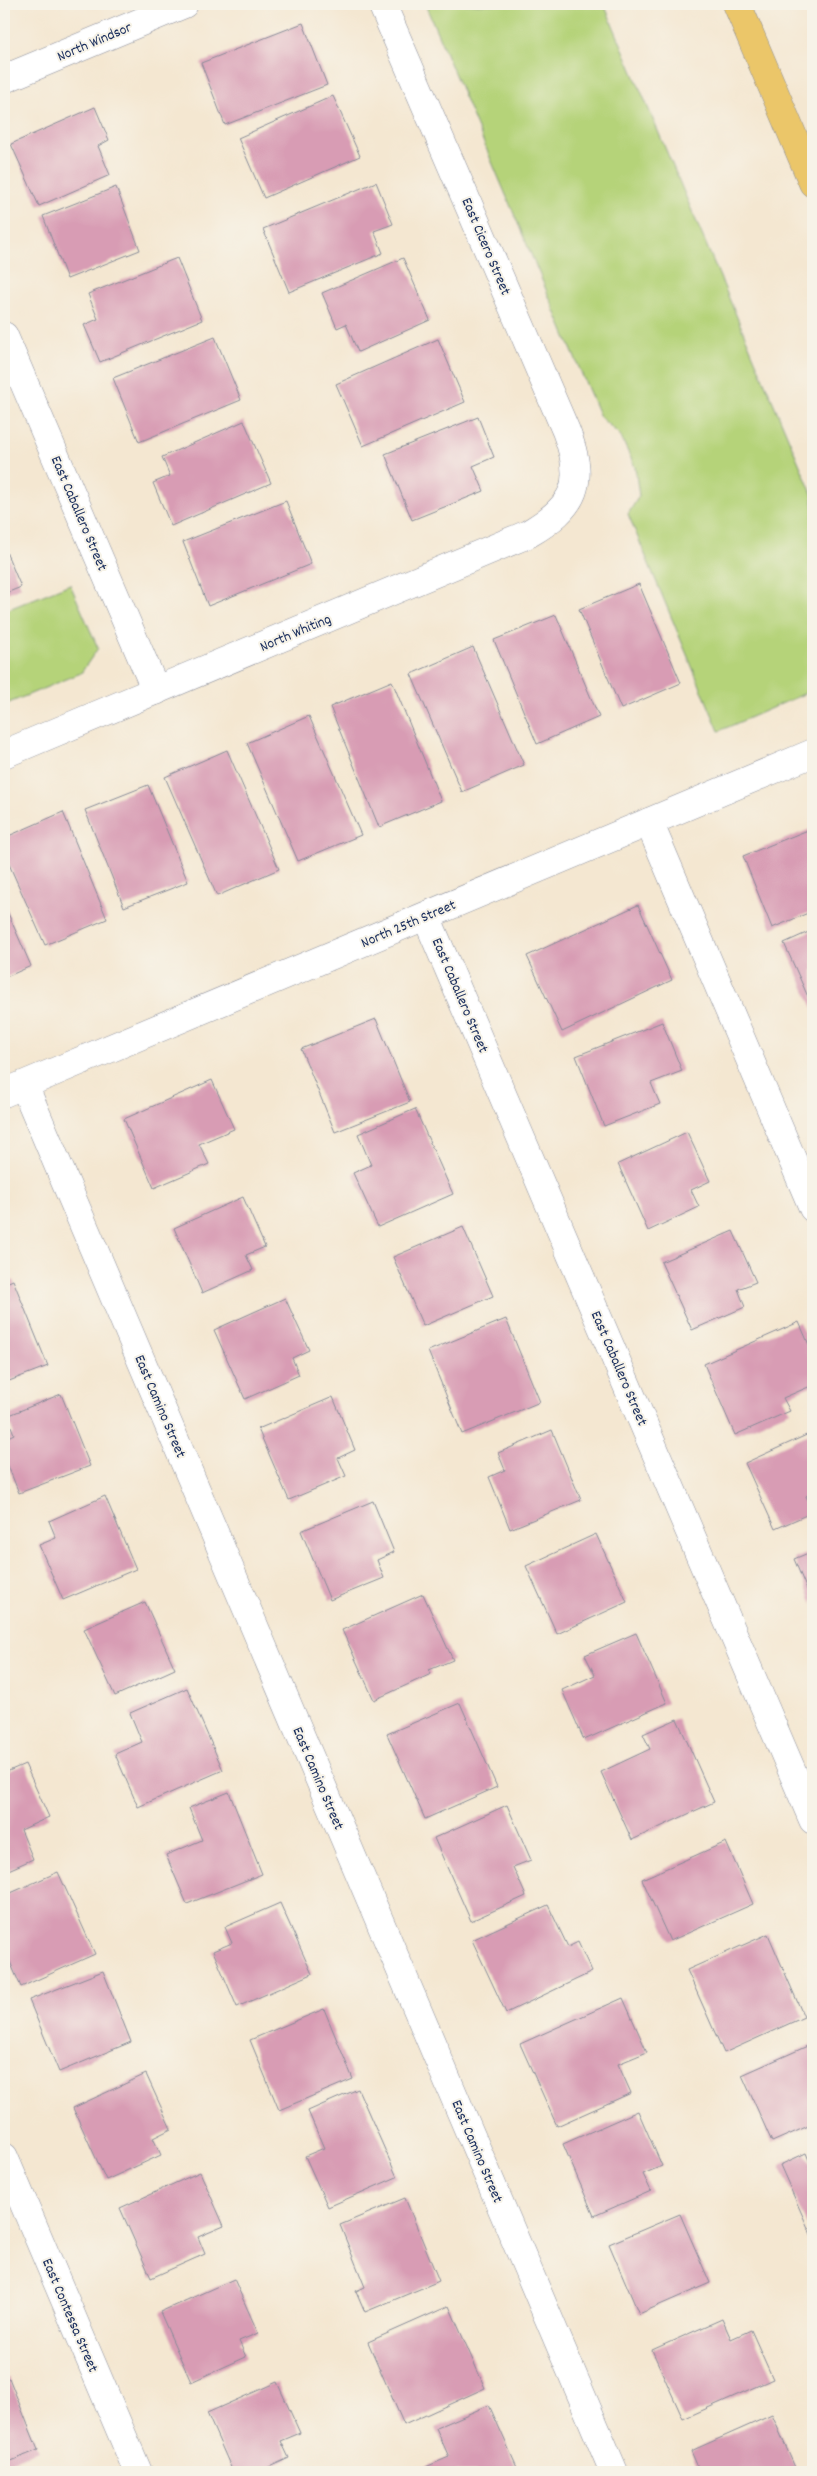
<svg xmlns="http://www.w3.org/2000/svg" width="817" height="2476" viewBox="0 0 817 2476" font-family="Dekko,sans-serif">
  <rect width="100%" height="100%" fill="#f7f3e8"/>
  <filter id="ink" filterUnits="userSpaceOnUse"><feTurbulence type="fractalNoise" baseFrequency=".02" numOctaves="2"/><feDisplacementMap in="SourceGraphic" scale="10" xChannelSelector="R" yChannelSelector="G"/><feConvolveMatrix kernelMatrix="1 2 1 2 8 2 1 2 1" color-interpolation-filters="sRGB"/></filter>
  <filter id="wash" filterUnits="userSpaceOnUse"><feTurbulence type="fractalNoise" baseFrequency=".0096" numOctaves="4" result="noise"/><feDisplacementMap in="SourceGraphic" scale="20" xChannelSelector="R" yChannelSelector="G"/><feGaussianBlur stdDeviation="1.12" result="paint"/><feColorMatrix in="noise" values="0 0 0 0 0 0 0 0 0 0 0 0 0 0 0 0 0 1.4 0 .05"/><feComposite in="paint" operator="in"/></filter>
  <g filter="url(#wash)">
    <rect width="100%" height="100%" fill="#f4e7d1"/>
    <g fill="#b5d379" stroke="#68816c">
      <polygon points="425,4 604,4 813,496 813,690 719,731 628,514 639,496 635,467 620,435 600,417"/>
      <polygon points="70,584 98,648 81,673 4,705 4,611"/>
    </g>
    <g id="blocks">
      <g fill="#d89cb4">
        <polygon points="303,23 327,85 225,125 201,63"/>
        <polygon points="333,96 360,156 264,198 238,138"/>
        <polygon points="95,107 109,140 98,146 110,175 39,206 11,144"/>
        <polygon points="376,182 393,224 374,231 383,253 289,292 263,229"/>
        <polygon points="116,187 140,250 67,279 43,216"/>
        <polygon points="177,258 202,320 100,362 84,325 98,319 88,294"/>
        <polygon points="403,258 430,320 358,352 346,324 337,328 322,293"/>
        <polygon points="215,337 241,400 139,442 113,378"/>
        <polygon points="438,339 465,402 363,446 336,384"/>
        <polygon points="478,417 494,457 473,466 484,491 412,520 385,454"/>
        <polygon points="244,421 271,483 171,526 153,483 170,476 162,457"/>
        <polygon points="286,501 311,564 208,606 183,542"/>
        <polygon points="4,547 21,587 4,594"/>
        <polygon points="639,584 681,683 621,709 579,609"/>
        <polygon points="556,615 599,717 537,744 494,640"/>
        <polygon points="473,647 524,765 462,792 411,674"/>
        <polygon points="392,681 441,801 379,827 330,707"/>
        <polygon points="309,716 361,835 298,861 247,743"/>
        <polygon points="227,750 279,869 217,896 165,777"/>
        <polygon points="148,785 188,882 124,907 85,810"/>
        <polygon points="63,812 107,919 45,945 4,853 4,838"/>
        <polygon points="813,828 813,911 772,928 743,856"/>
        <polygon points="4,904 31,966 4,978"/>
        <polygon points="638,905 672,980 562,1032 527,956"/>
        <polygon points="813,930 813,1008 784,943"/>
        <polygon points="376,1019 410,1102 335,1132 301,1049"/>
        <polygon points="662,1022 682,1071 651,1083 660,1104 604,1126 576,1056"/>
        <polygon points="212,1080 234,1129 199,1144 209,1164 154,1188 124,1119"/>
        <polygon points="415,1109 453,1194 378,1227 353,1173 371,1165 358,1134"/>
        <polygon points="687,1132 710,1181 691,1190 699,1207 648,1231 618,1164"/>
        <polygon points="243,1197 265,1247 246,1255 253,1270 202,1293 174,1228"/>
        <polygon points="463,1227 493,1296 423,1326 393,1257"/>
        <polygon points="733,1231 756,1282 738,1289 745,1307 692,1330 661,1262"/>
        <polygon points="13,1280 48,1366 4,1383 4,1284"/>
        <polygon points="285,1298 309,1350 292,1358 299,1375 245,1399 214,1330"/>
        <polygon points="506,1319 540,1402 462,1434 428,1351"/>
        <polygon points="799,1322 813,1354 813,1385 783,1398 790,1411 735,1435 704,1364"/>
        <polygon points="61,1394 90,1466 19,1493 4,1456 4,1439 14,1434 7,1416"/>
        <polygon points="333,1397 355,1450 338,1458 346,1476 289,1500 258,1429"/>
        <polygon points="552,1430 581,1500 510,1529 489,1477 505,1470 498,1453"/>
        <polygon points="811,1433 813,1438 813,1492 806,1496 813,1512 775,1529 745,1463"/>
        <polygon points="105,1496 136,1569 63,1600 39,1545 56,1538 49,1521"/>
        <polygon points="373,1501 394,1552 377,1560 384,1578 330,1600 301,1531"/>
        <polygon points="596,1534 627,1602 557,1634 526,1566"/>
        <polygon points="813,1551 813,1604 794,1559"/>
        <polygon points="423,1594 453,1660 429,1670 431,1674 374,1700 342,1630"/>
        <polygon points="145,1602 175,1669 115,1696 84,1629"/>
        <polygon points="636,1633 667,1703 584,1740 562,1690 595,1675 585,1655"/>
        <polygon points="187,1688 223,1770 138,1807 115,1754 142,1742 130,1713"/>
        <polygon points="460,1703 497,1787 425,1819 387,1734"/>
        <polygon points="677,1719 714,1802 632,1840 601,1772 650,1749 643,1734"/>
        <polygon points="25,1764 49,1817 21,1830 33,1859 4,1872 4,1773"/>
        <polygon points="229,1792 262,1874 187,1904 166,1855 202,1840 189,1808"/>
        <polygon points="507,1805 531,1860 513,1867 526,1896 471,1921 434,1838"/>
        <polygon points="726,1842 753,1904 670,1941 642,1879"/>
        <polygon points="58,1872 95,1954 21,1987 4,1948 4,1896"/>
        <polygon points="280,1903 312,1974 237,2007 213,1951 232,1943 225,1927"/>
        <polygon points="548,1905 568,1947 578,1942 592,1972 506,2013 472,1940"/>
        <polygon points="768,1934 804,2017 724,2053 687,1970"/>
        <polygon points="103,1971 131,2042 59,2072 29,2000"/>
        <polygon points="623,1998 647,2052 618,2064 631,2093 557,2126 520,2044"/>
        <polygon points="324,2009 353,2079 279,2110 250,2040"/>
        <polygon points="812,2044 813,2124 772,2142 742,2075"/>
        <polygon points="146,2074 171,2129 153,2138 161,2155 106,2180 73,2108"/>
        <polygon points="358,2089 397,2177 328,2207 305,2156 324,2148 308,2111"/>
        <polygon points="638,2111 662,2166 643,2174 651,2191 594,2216 563,2144"/>
        <polygon points="806,2153 811,2165 813,2164 813,2239 780,2165"/>
        <polygon points="200,2172 224,2226 198,2237 205,2254 151,2278 120,2208"/>
        <polygon points="405,2198 439,2281 365,2312 356,2291 365,2287 340,2225"/>
        <polygon points="680,2214 710,2283 639,2314 609,2244"/>
        <polygon points="234,2279 258,2333 239,2341 246,2357 191,2382 160,2312"/>
        <polygon points="449,2306 485,2388 404,2425 368,2342"/>
        <polygon points="722,2319 731,2339 751,2330 773,2379 683,2419 652,2350"/>
        <polygon points="9,2378 38,2450 4,2464 4,2380"/>
        <polygon points="277,2382 300,2433 281,2441 289,2458 258,2472 233,2472 207,2413"/>
        <polygon points="489,2405 519,2472 423,2472 421,2469 449,2457 436,2428"/>
        <polygon points="772,2415 797,2472 700,2472 691,2451"/>
      </g>
    </g>
  </g>
  <g filter="url(#ink)">
    <use href="#blocks" fill-opacity="0" stroke="#888b98" stroke-width="1"/>
    <g fill="none" stroke-linecap="round" stroke-linejoin="round">
      <g stroke="#888b98" stroke-width="29">
        <g id="minor">
          <polyline points="4,79 184,4"/>
          <polyline points="4,336 156,691"/>
          <path d="M4,754l524,-220c48,-28 58,-51 38,-103l-184,-427"/>
          <polyline points="649,822 813,1208"/>
          <polyline points="426,916 813,1820"/>
          <polyline points="24,1085 614,2472"/>
          <polyline points="4,1093 813,753"/>
          <polyline points="4,2157 138,2472"/>
        </g>
      </g>
      <g stroke="#888b98" stroke-width="29">
        <polyline id="major" points="737,4 813,183"/>
      </g>
      <use href="#minor" stroke="#fff" stroke-width="28"/>
      <use href="#major" stroke="#ebc669" stroke-width="28"/>
    </g>
  </g>
  <g text-anchor="middle" stroke-width="4" stroke-linejoin="round" paint-order="stroke">
    <g font-size="15" fill="#1b2f5e" stroke="#f7f3e8">
      <text transform="translate(94 41) rotate(-23)" y="5">North Windsor</text>
      <text transform="translate(487 246) rotate(67)" y="5">East Cicero Street</text>
      <text transform="translate(80 513) rotate(67)" y="5">East Caballero Street</text>
      <text transform="translate(295 632) rotate(-23)" y="5">North Whiting</text>
      <text transform="translate(408 923) rotate(-23)" y="5">North 25th Street</text>
      <text transform="translate(461 995) rotate(67)" y="5">East Caballero Street</text>
      <text transform="translate(620 1368) rotate(67)" y="5">East Caballero Street</text>
      <text transform="translate(161 1406) rotate(67)" y="5">East Camino Street</text>
      <text transform="translate(319 1778) rotate(67)" y="5">East Camino Street</text>
      <text transform="translate(478 2151) rotate(67)" y="5">East Camino Street</text>
      <text transform="translate(71 2315) rotate(67)" y="5">East Contessa Street</text>
    </g>
  </g>
  <rect width="817" height="2476" fill="none" stroke="#f7f3e8" stroke-width="20"/>
</svg>
